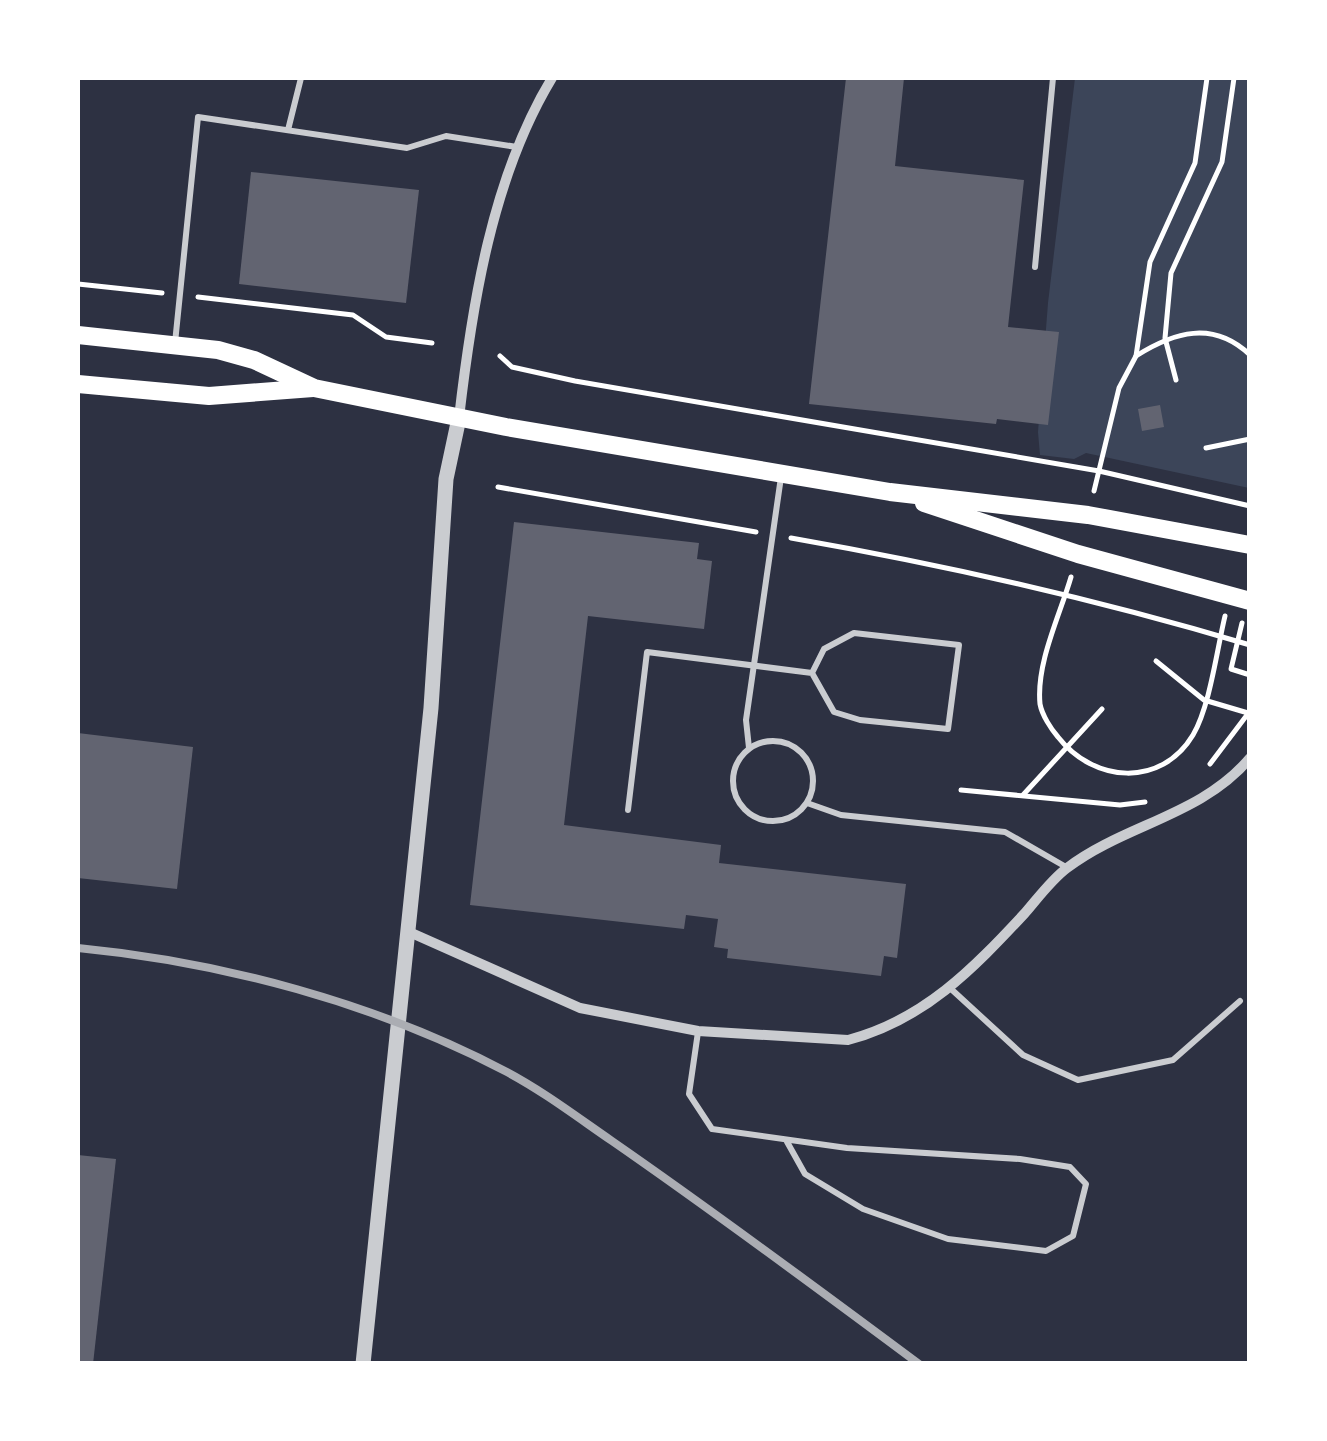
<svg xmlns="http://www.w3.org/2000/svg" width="1327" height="1441" viewBox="0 0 1327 1441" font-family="'Exo 2',sans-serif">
  <rect width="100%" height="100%" fill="#2d3142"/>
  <polygon fill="#3c4559" points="1075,78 1249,78 1249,488 1086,453 1074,459 1040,455 1038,432 1048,303"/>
  <g fill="#626471">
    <polygon points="846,78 904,78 895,166 1024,180 1008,327 1059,332 1048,425 997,419 996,424 809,404"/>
    <polygon points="251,172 419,190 406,303 239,284"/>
    <polygon points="1160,405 1164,427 1142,431 1138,409"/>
    <polygon points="514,522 699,543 697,559 712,561 704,629 588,616 564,825 721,845 719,863 906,884 897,958 884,956 881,976 727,958 728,949 714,947 718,919 686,915 684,929 470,905"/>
    <polygon points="78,733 193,747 177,889 78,878"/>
    <polygon points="78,1155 116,1159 93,1364 78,1364"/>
  </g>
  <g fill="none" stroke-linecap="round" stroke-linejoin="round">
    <g stroke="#fff" stroke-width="5">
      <polyline points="78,284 162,293"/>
      <polyline points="198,297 353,315 386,337 432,343"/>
      <polyline points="500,356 512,367 575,381 1099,471 1250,506"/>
      <path d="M1136,356c38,-24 77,-36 114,-1"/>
      <polyline points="1176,380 1165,338 1171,273 1222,162 1234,78"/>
      <polyline points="1206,448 1250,439"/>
      <polyline points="498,487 756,532"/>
      <polyline points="1094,491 1119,388 1136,356 1150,262 1195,163 1207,78"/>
      <path d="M791,538c154,27 309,62 459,107"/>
      <path d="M1071,577c-11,38 -35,86 -31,127 2,11 11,25 18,33 36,46 103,51 135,-2 17,-29 24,-86 32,-119"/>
      <polyline points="1242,623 1231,669 1250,675"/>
      <polyline points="1156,661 1204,700 1248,713"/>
      <polyline points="1210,764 1250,711"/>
      <polyline points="961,790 1120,805 1145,802"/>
      <polyline points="1023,795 1102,709"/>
    </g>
    <g stroke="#caccd0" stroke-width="6">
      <polyline points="288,130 301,78"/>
      <polyline points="1035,267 1053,78"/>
      <polyline points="175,343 198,117 407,148 446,136 517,147"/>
      <circle cx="773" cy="781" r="40"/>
      <polyline points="749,748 746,720 781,477"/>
      <polyline points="807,803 841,815 1005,832 1066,867"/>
      <polyline points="628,810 647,652 812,673 824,649 854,633 959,645 948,729 860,720 834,712 812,673"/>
      <polyline points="950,988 1023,1055 1078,1080 1173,1060 1240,1001"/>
      <polyline points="698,1032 689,1094 712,1129 847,1148 1020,1159 1070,1167 1086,1184 1073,1236 1046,1251 948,1239 863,1209 805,1174 786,1140"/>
    </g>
    <g stroke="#caccd0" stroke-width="10">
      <path d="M459,418c13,-113 33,-241 93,-340"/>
      <path d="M407,931l173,77 118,23 150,9c76,-20 125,-71 177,-127 13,-15 27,-34 42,-45 58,-44 134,-52 183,-110"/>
    </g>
    <polyline stroke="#caccd0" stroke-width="15" points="363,1364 431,708 446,479 459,418"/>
    <g stroke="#fff" stroke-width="18">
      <polyline points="78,335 218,350 254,360 314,388 506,427 890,492 1088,515 1250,545"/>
      <polyline points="78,384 209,396 313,388"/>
      <polyline points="924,503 1078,554 1250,601"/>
    </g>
    <path stroke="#abadb3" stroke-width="8" d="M78,948c144,14 298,55 427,123 38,20 72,46 107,70 104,72 205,147 307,223"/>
  </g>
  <rect width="1327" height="1441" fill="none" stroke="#ffffff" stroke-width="160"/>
</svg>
